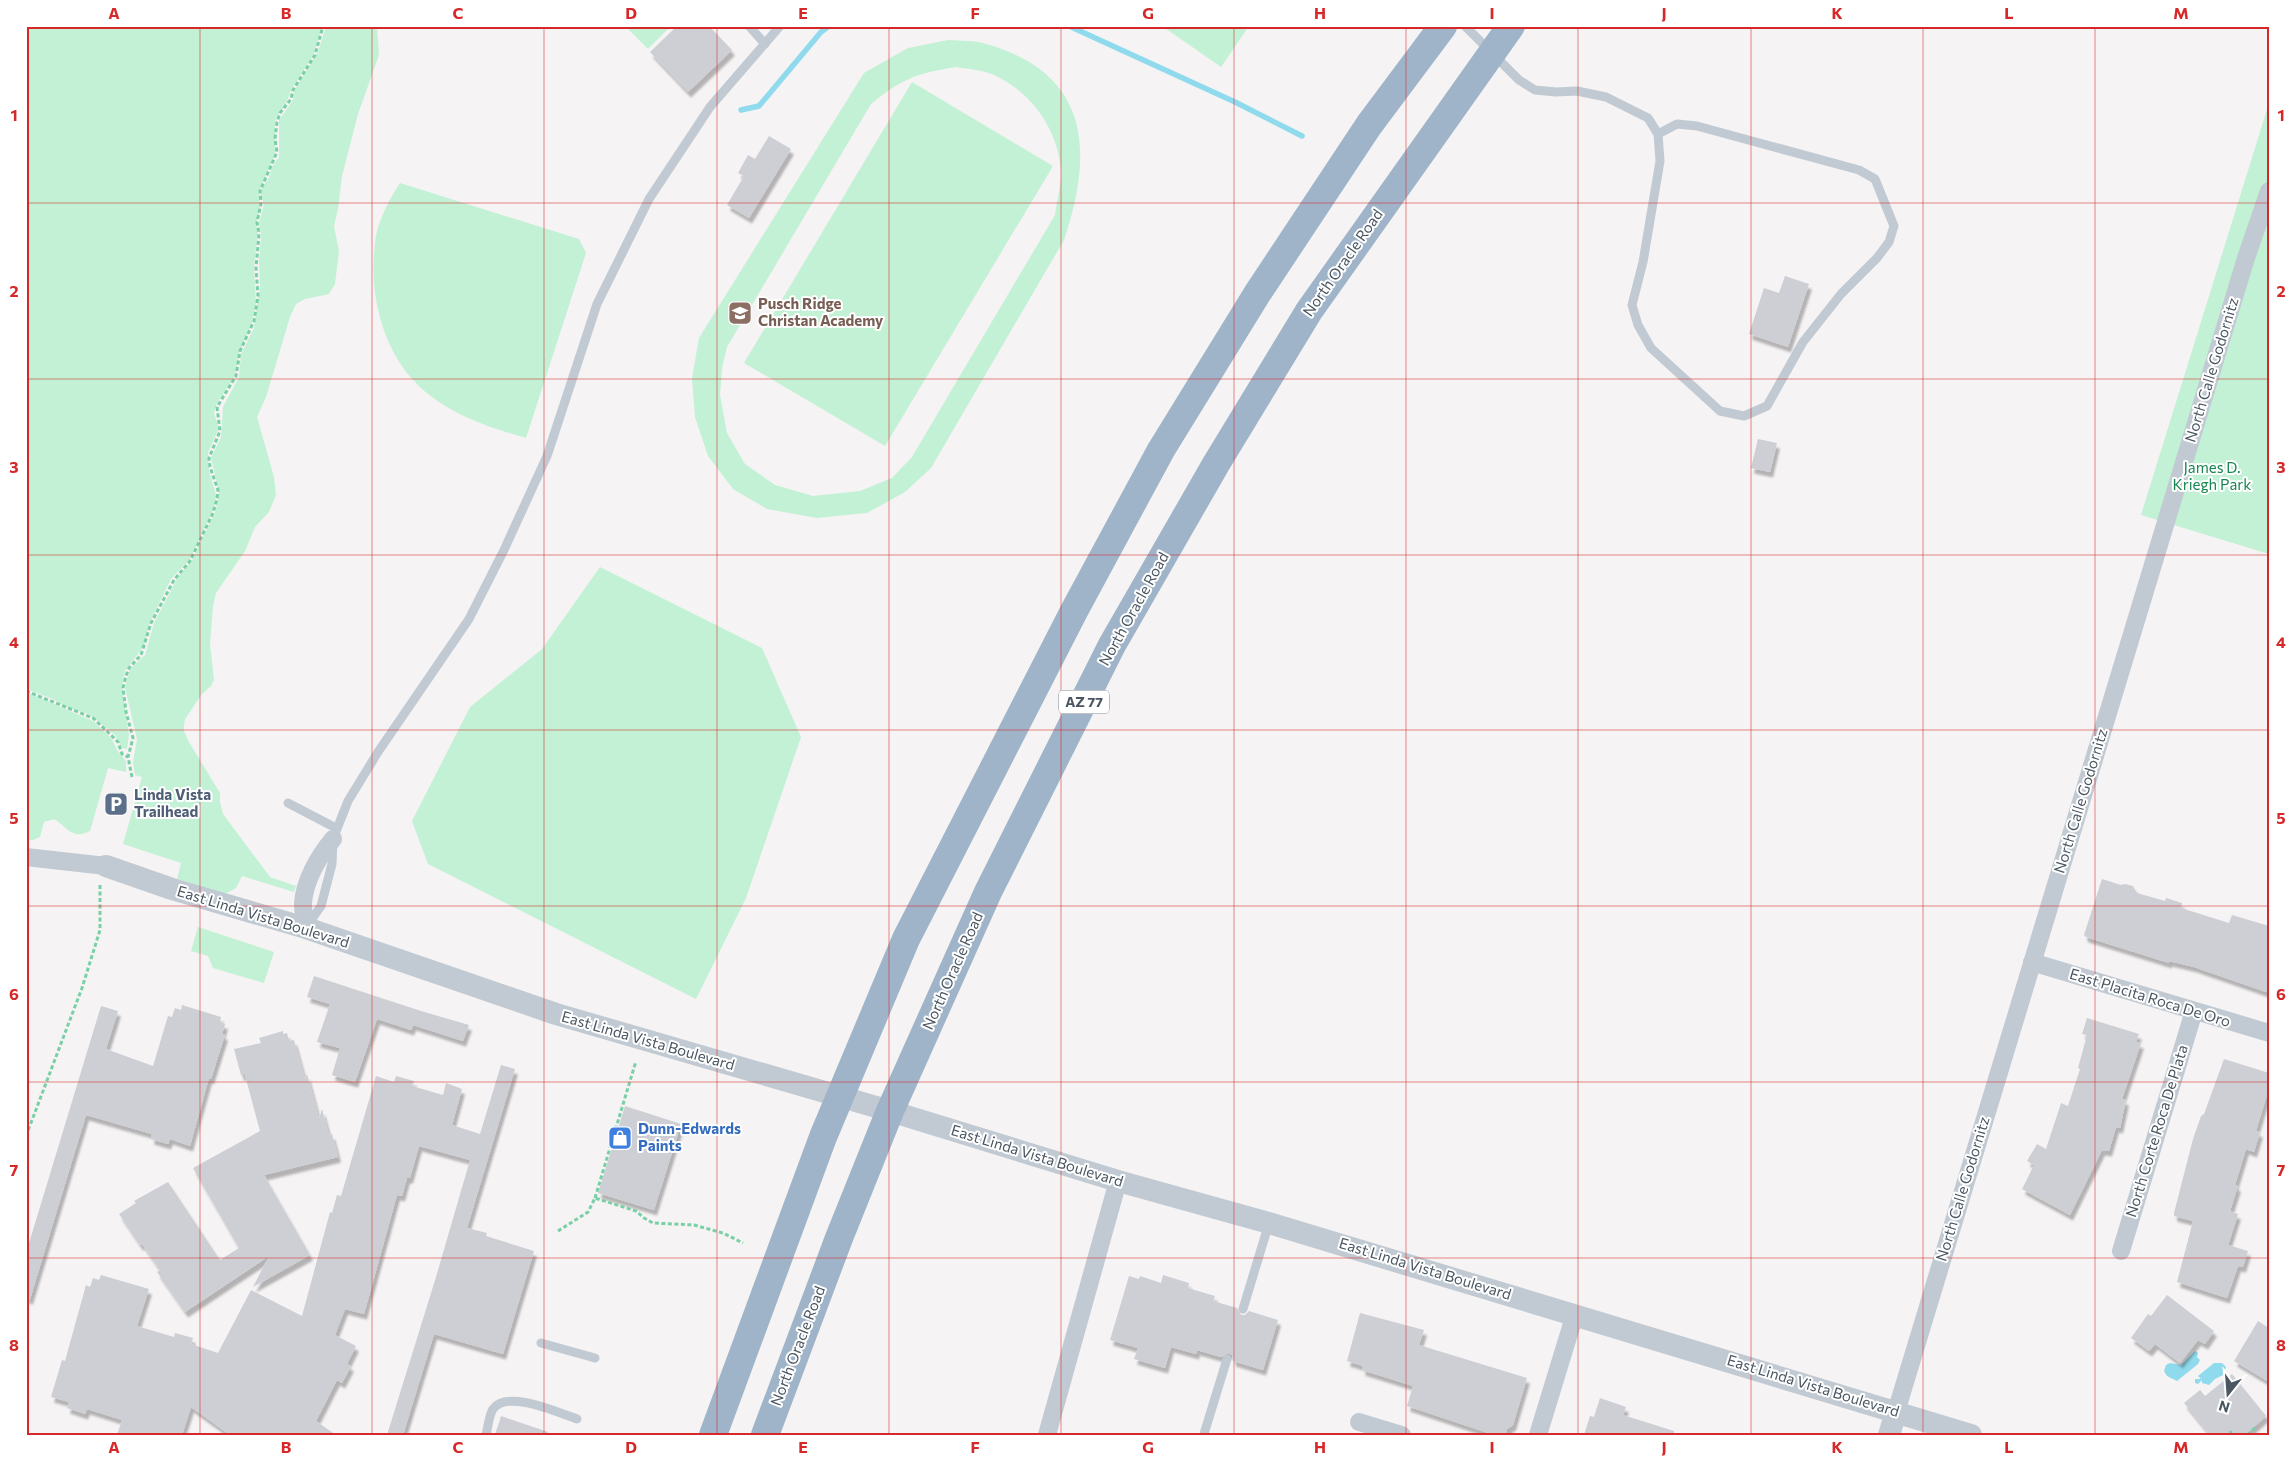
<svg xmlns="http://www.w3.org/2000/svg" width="2295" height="1461" viewBox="0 0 2295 1461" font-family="Commissioner,sans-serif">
  <defs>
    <filter id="shadow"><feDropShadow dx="3" dy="5.5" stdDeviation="1" flood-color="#0004"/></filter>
  </defs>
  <rect width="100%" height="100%" fill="#f5f3f3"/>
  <g fill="#c3f1d5" fill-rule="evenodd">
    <polygon points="26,26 322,26 314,54 291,90 286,104 277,116 275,122 275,155 259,191 260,209 256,224 258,233 254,267 256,303 251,326 239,353 235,376 217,403 214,413 219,428 208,453 209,471 216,495 214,508 190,559 171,579 150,622 144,646 125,671 122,687 129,735 127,749 122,748 115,735 89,714 66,707 53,699 26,689"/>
    <polygon points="326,26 377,26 379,55 358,114 342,176 338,209 334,226 339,251 335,284 329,294 305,299 296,304 290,317 266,397 257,417 274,477 276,495 269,512 255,527 245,551 216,593 213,606 210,644 214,680 211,686 202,694 185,719 184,725 184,731 189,742 220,793 220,802 223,814 270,877 296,886 294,892 242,876 236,888 225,894 177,879 181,863 123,844 142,777 135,775 133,762 137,739 125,688 128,676 130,669 145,655 154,623 178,577 192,561 216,510 219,492 211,458 221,437 223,407 239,377 241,354 254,328 260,287 259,260 261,236 259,223 264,205 261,196 261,189 269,178 272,167 279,157 279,120 293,100 294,91 318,52"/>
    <polygon points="625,26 671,26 648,49"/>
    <polygon points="1162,26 1249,26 1221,67"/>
    <path d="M948,40c13,1 27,0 38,4 104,29 108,107 78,196l-133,228 -26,24 -38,21 -50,5 -50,-9 -34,-20 -25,-33 -13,-39 -3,-39 7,-40 165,-265 44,-25zM956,67c12,2 27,3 38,8 37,17 63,53 67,94 1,14 -4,31 -6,46l-143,242 -20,21 -32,13 -47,5 -38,-11 -30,-21 -18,-31 -7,-38 2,-27 5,-21 144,-243c32,-26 44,-30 85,-37z"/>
    <polygon points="912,82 1053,166 885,446 744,363"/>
    <polygon points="2269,103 2269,554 2141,515"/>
    <path d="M400,183l179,56 7,14 -60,185c-34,-10 -66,-20 -94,-41 -44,-32 -62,-91 -58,-143 1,-7 1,-16 3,-23 5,-17 13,-33 23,-48z"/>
    <polygon points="600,567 762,648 801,737 746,898 696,999 428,864 412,821 470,707 542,649"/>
    <path d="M26,692l67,29 19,18 5,11 9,11v11l-18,-4 -18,63c-19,9 -21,-3 -36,-12l-10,3 -4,15 -7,3h-7z"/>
    <polygon points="198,927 274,952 264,983 213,968 208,956 191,951"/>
  </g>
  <g fill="#90daee">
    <polygon points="2195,1351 2198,1353 2197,1357 2200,1360 2198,1364 2177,1381 2167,1376 2164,1371 2166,1365 2170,1363 2181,1365"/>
    <polygon points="2214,1363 2222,1363 2226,1367 2223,1375 2215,1379 2209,1385 2202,1383 2202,1380 2198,1384 2195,1383 2195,1379 2201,1379 2198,1376"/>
  </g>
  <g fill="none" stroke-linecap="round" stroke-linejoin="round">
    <g stroke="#90daee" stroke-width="5.5">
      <polyline points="1069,26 1235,102 1302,136"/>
      <polyline points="741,110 759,106 821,32 829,26"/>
    </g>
  </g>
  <g fill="#cdcfd5" filter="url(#shadow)">
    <polygon points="677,26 709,26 732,50 688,92 650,52"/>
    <polygon points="769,136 791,149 749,218 727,205 744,176 738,173 748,155 755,159"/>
    <polygon points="1785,276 1809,284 1788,347 1749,334 1764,288 1779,293"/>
    <polygon points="1758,439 1777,443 1770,472 1751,468"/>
    <polygon points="2102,879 2121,885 2125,884 2133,886 2137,893 2165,901 2166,898 2182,903 2181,908 2229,923 2232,915 2269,926 2269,984 2266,992 2194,967 2169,961 2169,963 2086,937 2084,935"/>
    <polygon points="314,976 421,1011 469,1025 463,1041 413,1025 411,1030 377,1019 355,1082 332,1075 340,1048 317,1042 330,1004 307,997"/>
    <polygon points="182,1005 221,1017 220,1022 225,1024 222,1034 225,1035 211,1079 209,1078 190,1146 170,1139 168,1144 151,1139 152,1134 86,1115 30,1299 26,1298 26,1253 101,1006 118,1011 106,1049 153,1066 168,1016 172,1017 175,1008 181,1010"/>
    <polygon points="2087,1018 2139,1034 2136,1042 2141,1043 2122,1099 2126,1100 2120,1128 2116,1127 2109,1151 2102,1150 2070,1215 2022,1189 2034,1165 2027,1161 2037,1144 2046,1149 2061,1103 2068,1106 2080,1069 2078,1068 2087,1035 2082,1034"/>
    <polygon points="283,1031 283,1034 287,1033 289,1041 294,1040 305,1080 307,1074 319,1119 322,1109 329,1135 332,1134 338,1157 264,1175 310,1255 253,1287 269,1256 185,1312 157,1272 160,1270 142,1244 140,1245 119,1214 136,1203 134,1201 168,1182 220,1260 239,1248 193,1168 260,1131 245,1075 241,1075 234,1049 261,1043 259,1038"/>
    <polygon points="2224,1059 2269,1073 2269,1088 2256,1131 2260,1132 2254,1152 2246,1149 2235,1185 2238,1186 2230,1211 2238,1214 2228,1245 2248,1251 2243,1267 2238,1266 2227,1298 2177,1282 2193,1221 2174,1216 2174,1213 2193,1139 2201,1116 2204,1114"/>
    <polygon points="501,1065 515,1069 467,1228 487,1233 486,1236 534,1251 503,1354 434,1334 403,1435 387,1435 436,1277 470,1160 419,1146 410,1178 407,1178 402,1196 397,1195 364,1314 345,1309 335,1335 356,1346 347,1364 351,1366 342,1383 337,1380 316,1421 336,1435 230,1435 191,1407 182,1435 117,1435 122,1420 87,1409 85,1414 67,1408 69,1402 51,1397 62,1360 65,1361 86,1285 90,1287 93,1278 99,1280 101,1275 149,1289 137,1326 174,1337 175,1333 193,1338 191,1344 218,1353 251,1290 302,1316 330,1212 332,1213 337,1195 341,1196 376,1076 394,1082 396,1076 414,1081 412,1086 443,1095 446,1083 462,1089 452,1125 480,1134"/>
    <polygon points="625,1106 681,1124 654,1210 598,1193"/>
    <polygon points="1163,1275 1189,1283 1188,1288 1215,1296 1213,1301 1237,1308 1241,1315 1245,1315 1249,1311 1278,1320 1263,1370 1233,1361 1232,1355 1228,1353 1221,1357 1197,1350 1196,1354 1171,1347 1165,1368 1134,1359 1138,1348 1110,1340 1129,1276 1139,1279 1140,1276 1161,1283"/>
    <polygon points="2167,1295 2214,1331 2205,1344 2198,1340 2180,1363 2155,1344 2149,1351 2131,1338 2148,1314 2151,1316"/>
    <polygon points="1360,1313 1424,1330 1419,1345 1527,1378 1513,1425 1507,1429 1506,1435 1494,1435 1407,1406 1413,1386 1362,1370 1363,1366 1347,1361"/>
    <polygon points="2258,1321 2269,1328 2269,1382 2234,1361"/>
    <polygon points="2232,1374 2266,1416 2245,1435 2210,1435 2184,1403 2200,1390 2205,1396"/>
    <polygon points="1600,1398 1626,1407 1623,1415 1674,1431 1674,1435 1584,1435 1590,1416 1594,1417"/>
    <polygon points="501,1416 548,1432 548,1435 495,1435"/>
  </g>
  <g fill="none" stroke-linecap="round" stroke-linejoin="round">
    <g stroke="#7ad0a6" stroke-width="3" stroke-dasharray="4 2.5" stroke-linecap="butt">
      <polyline points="26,691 93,718 112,736 118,742 122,754 128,757"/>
      <polyline points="132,777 128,757 133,738 126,712 123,688 126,676 129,668 141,655 151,623 174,580 190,561 213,513 217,499 218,490 210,467 209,458 220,431 217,407 236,376 240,351 254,321 258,296 256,268 259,234 257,222 261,204 260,191 277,152 275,139 277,122 280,113 291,99 293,90 315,55 323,26"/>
      <polyline points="26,1136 82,988 100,930 100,885"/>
      <polyline points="595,1198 636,1061"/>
      <polyline points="558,1231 588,1212 595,1198 636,1211 644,1218 653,1223 694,1225 723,1233 743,1243"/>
      <polyline points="2230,1431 2232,1435"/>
      <polyline points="2247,1435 2256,1427"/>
    </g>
    <g stroke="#c1cad2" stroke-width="9">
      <polyline points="749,26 765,44"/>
      <polyline points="1465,26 1519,80 1535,90 1556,92 1577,91 1606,97 1648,118 1658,134 1660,161 1643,262 1632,305 1638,325 1651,348 1720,411 1744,416 1767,406 1803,342 1841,294 1877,258 1889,242 1894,226 1875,179 1859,170 1697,126 1677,124 1658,134"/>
      <polyline points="288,803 336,828"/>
      <polyline points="307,926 321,906 332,864 333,839 348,801 378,752 469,619 504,550 547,456 597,304 649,199 710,107 780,26"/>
      <polyline points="1243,1309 1269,1223"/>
      <polyline points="541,1343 595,1358"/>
      <polyline points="1204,1434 1227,1359"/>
      <path d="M486,1435c2,-8 3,-20 7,-26 14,-20 66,4 84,10"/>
    </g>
    <g stroke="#c1cad2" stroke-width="18">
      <polyline points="26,857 106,866"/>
      <path d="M306,928c-1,-8 -3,-16 -3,-24 1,-23 16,-48 30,-65"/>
      <polyline points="2032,962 2269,1033"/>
      <polyline points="2121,1251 2194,1011"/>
      <polyline points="1896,1412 2246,258 2269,191"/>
      <polyline points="1359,1422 1402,1435"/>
      <polyline points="1047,1435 1118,1181"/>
      <polyline points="1538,1435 1575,1314"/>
    </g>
    <g stroke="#c1cad2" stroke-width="22">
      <polyline points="106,866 172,889 306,928 556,1014 890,1111 1118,1181 1269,1223 1971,1435"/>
      <polyline points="1889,1435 1896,1412"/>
    </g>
    <g stroke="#9fb4c9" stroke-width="28">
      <polyline points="713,1435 823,1137 906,939 1074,611 1161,450 1257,294 1369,125 1443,26"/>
      <polyline points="765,1435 839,1238 890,1111 988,892 1112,645 1216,464 1309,311 1511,26"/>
    </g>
  </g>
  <path fill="none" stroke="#d62828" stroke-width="1" stroke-opacity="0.55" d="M200,26v1409M372,26v1409M544,26v1409M717,26v1409M889,26v1409M1061,26v1409M1234,26v1409M1406,26v1409M1578,26v1409M1751,26v1409M1923,26v1409M2095,26v1409M26,203h2243M26,379h2243M26,555h2243M26,730h2243M26,906h2243M26,1082h2243M26,1258h2243"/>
  <defs>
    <g id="school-square" transform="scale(1.25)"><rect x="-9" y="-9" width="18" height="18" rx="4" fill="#8d6e63" stroke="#fff"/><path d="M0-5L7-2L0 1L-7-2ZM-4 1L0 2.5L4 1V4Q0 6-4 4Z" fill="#fff"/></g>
    <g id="parking-square" transform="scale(1.25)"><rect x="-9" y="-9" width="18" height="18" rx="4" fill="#5c6f8a" stroke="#fff"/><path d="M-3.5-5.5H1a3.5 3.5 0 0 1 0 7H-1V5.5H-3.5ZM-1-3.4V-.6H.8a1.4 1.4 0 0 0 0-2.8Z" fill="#fff"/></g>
    <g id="shop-square" transform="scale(1.25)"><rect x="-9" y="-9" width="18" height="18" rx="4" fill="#3f7fe0" stroke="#fff"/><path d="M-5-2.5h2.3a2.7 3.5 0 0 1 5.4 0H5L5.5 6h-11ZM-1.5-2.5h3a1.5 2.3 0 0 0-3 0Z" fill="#fff"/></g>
  </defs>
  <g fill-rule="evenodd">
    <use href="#school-square" x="740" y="313"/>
    <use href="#parking-square" x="116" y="804"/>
    <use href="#shop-square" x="620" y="1138"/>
  </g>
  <g text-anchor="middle" stroke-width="4" stroke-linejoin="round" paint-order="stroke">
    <rect fill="#fff" stroke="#808990" stroke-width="1" x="1059" y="690.5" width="50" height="23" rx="4"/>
    <g font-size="14" font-weight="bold" fill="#4a5661">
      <text x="1084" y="707">AZ 77</text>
    </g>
    <g font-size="15" fill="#4a5661" stroke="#fff">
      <text transform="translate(1343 263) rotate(-55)" y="5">North Oracle Road</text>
      <text transform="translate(2212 370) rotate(-73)" y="5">North Calle Godornitz</text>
      <text transform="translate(1134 609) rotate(-61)" y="5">North Oracle Road</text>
      <text transform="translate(2081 801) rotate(-73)" y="5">North Calle Godornitz</text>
      <text transform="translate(263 917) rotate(17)" y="5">East Linda Vista Boulevard</text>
      <text transform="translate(953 971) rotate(-66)" y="5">North Oracle Road</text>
      <text transform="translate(2150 998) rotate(17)" y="5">East Placita Roca De Oro</text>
      <text transform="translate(648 1041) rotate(16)" y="5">East Linda Vista Boulevard</text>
      <text transform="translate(2157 1131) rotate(-73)" y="5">North Corte Roca De Plata</text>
      <text transform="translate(1037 1156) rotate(17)" y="5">East Linda Vista Boulevard</text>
      <text transform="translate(1963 1189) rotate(-73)" y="5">North Calle Godornitz</text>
      <text transform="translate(1425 1269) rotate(17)" y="5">East Linda Vista Boulevard</text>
      <text transform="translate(798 1346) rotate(-69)" y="5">North Oracle Road</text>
      <text transform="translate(1813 1386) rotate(17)" y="5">East Linda Vista Boulevard</text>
    </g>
    <g font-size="15" font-weight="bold" fill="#785e54" stroke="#fff" text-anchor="start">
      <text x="758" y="309">Pusch Ridge<tspan x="758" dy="17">Christan Academy</tspan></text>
    </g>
    <g font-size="15" fill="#17864f" stroke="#fff">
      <text x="2212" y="473">James D.<tspan x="2212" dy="17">Kriegh Park</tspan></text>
    </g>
    <g font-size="15" font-weight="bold" fill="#4e5e75" stroke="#fff" text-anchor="start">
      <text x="134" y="800">Linda Vista<tspan x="134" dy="17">Trailhead</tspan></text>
    </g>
    <g font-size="15" font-weight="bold" fill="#366cbe" stroke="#fff" text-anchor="start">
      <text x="638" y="1134">Dunn-Edwards<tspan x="638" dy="17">Paints</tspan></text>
    </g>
  </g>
  <rect width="2295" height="1461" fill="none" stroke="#ffffff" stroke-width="55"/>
  <g transform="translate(2228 1394) rotate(197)" stroke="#ffffff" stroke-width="4" paint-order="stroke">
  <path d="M0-4L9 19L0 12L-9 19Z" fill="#4a5661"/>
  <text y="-8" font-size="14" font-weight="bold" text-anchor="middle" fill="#4a5661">N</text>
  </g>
  <rect x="28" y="28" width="2240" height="1406" fill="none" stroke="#d62828" stroke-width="2"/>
  <g font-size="16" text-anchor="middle" font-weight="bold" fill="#d62828">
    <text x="114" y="19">A</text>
    <text x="286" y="19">B</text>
    <text x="458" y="19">C</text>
    <text x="631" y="19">D</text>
    <text x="803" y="19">E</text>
    <text x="975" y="19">F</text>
    <text x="1148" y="19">G</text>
    <text x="1320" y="19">H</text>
    <text x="1492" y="19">I</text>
    <text x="1664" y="19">J</text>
    <text x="1837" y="19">K</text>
    <text x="2009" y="19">L</text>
    <text x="2181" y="19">M</text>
    <text x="14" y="121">1</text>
    <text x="2281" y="121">1</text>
    <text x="14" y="297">2</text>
    <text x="2281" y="297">2</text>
    <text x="14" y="473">3</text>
    <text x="2281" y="473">3</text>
    <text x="14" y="648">4</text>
    <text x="2281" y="648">4</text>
    <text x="14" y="824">5</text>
    <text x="2281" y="824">5</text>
    <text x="14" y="1000">6</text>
    <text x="2281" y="1000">6</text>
    <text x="14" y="1176">7</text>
    <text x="2281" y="1176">7</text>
    <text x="14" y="1351">8</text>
    <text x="2281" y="1351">8</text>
    <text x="114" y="1453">A</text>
    <text x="286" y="1453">B</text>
    <text x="458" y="1453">C</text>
    <text x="631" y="1453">D</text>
    <text x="803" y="1453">E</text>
    <text x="975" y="1453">F</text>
    <text x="1148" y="1453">G</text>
    <text x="1320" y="1453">H</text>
    <text x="1492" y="1453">I</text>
    <text x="1664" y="1453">J</text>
    <text x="1837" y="1453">K</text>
    <text x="2009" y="1453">L</text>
    <text x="2181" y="1453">M</text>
  </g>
</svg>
